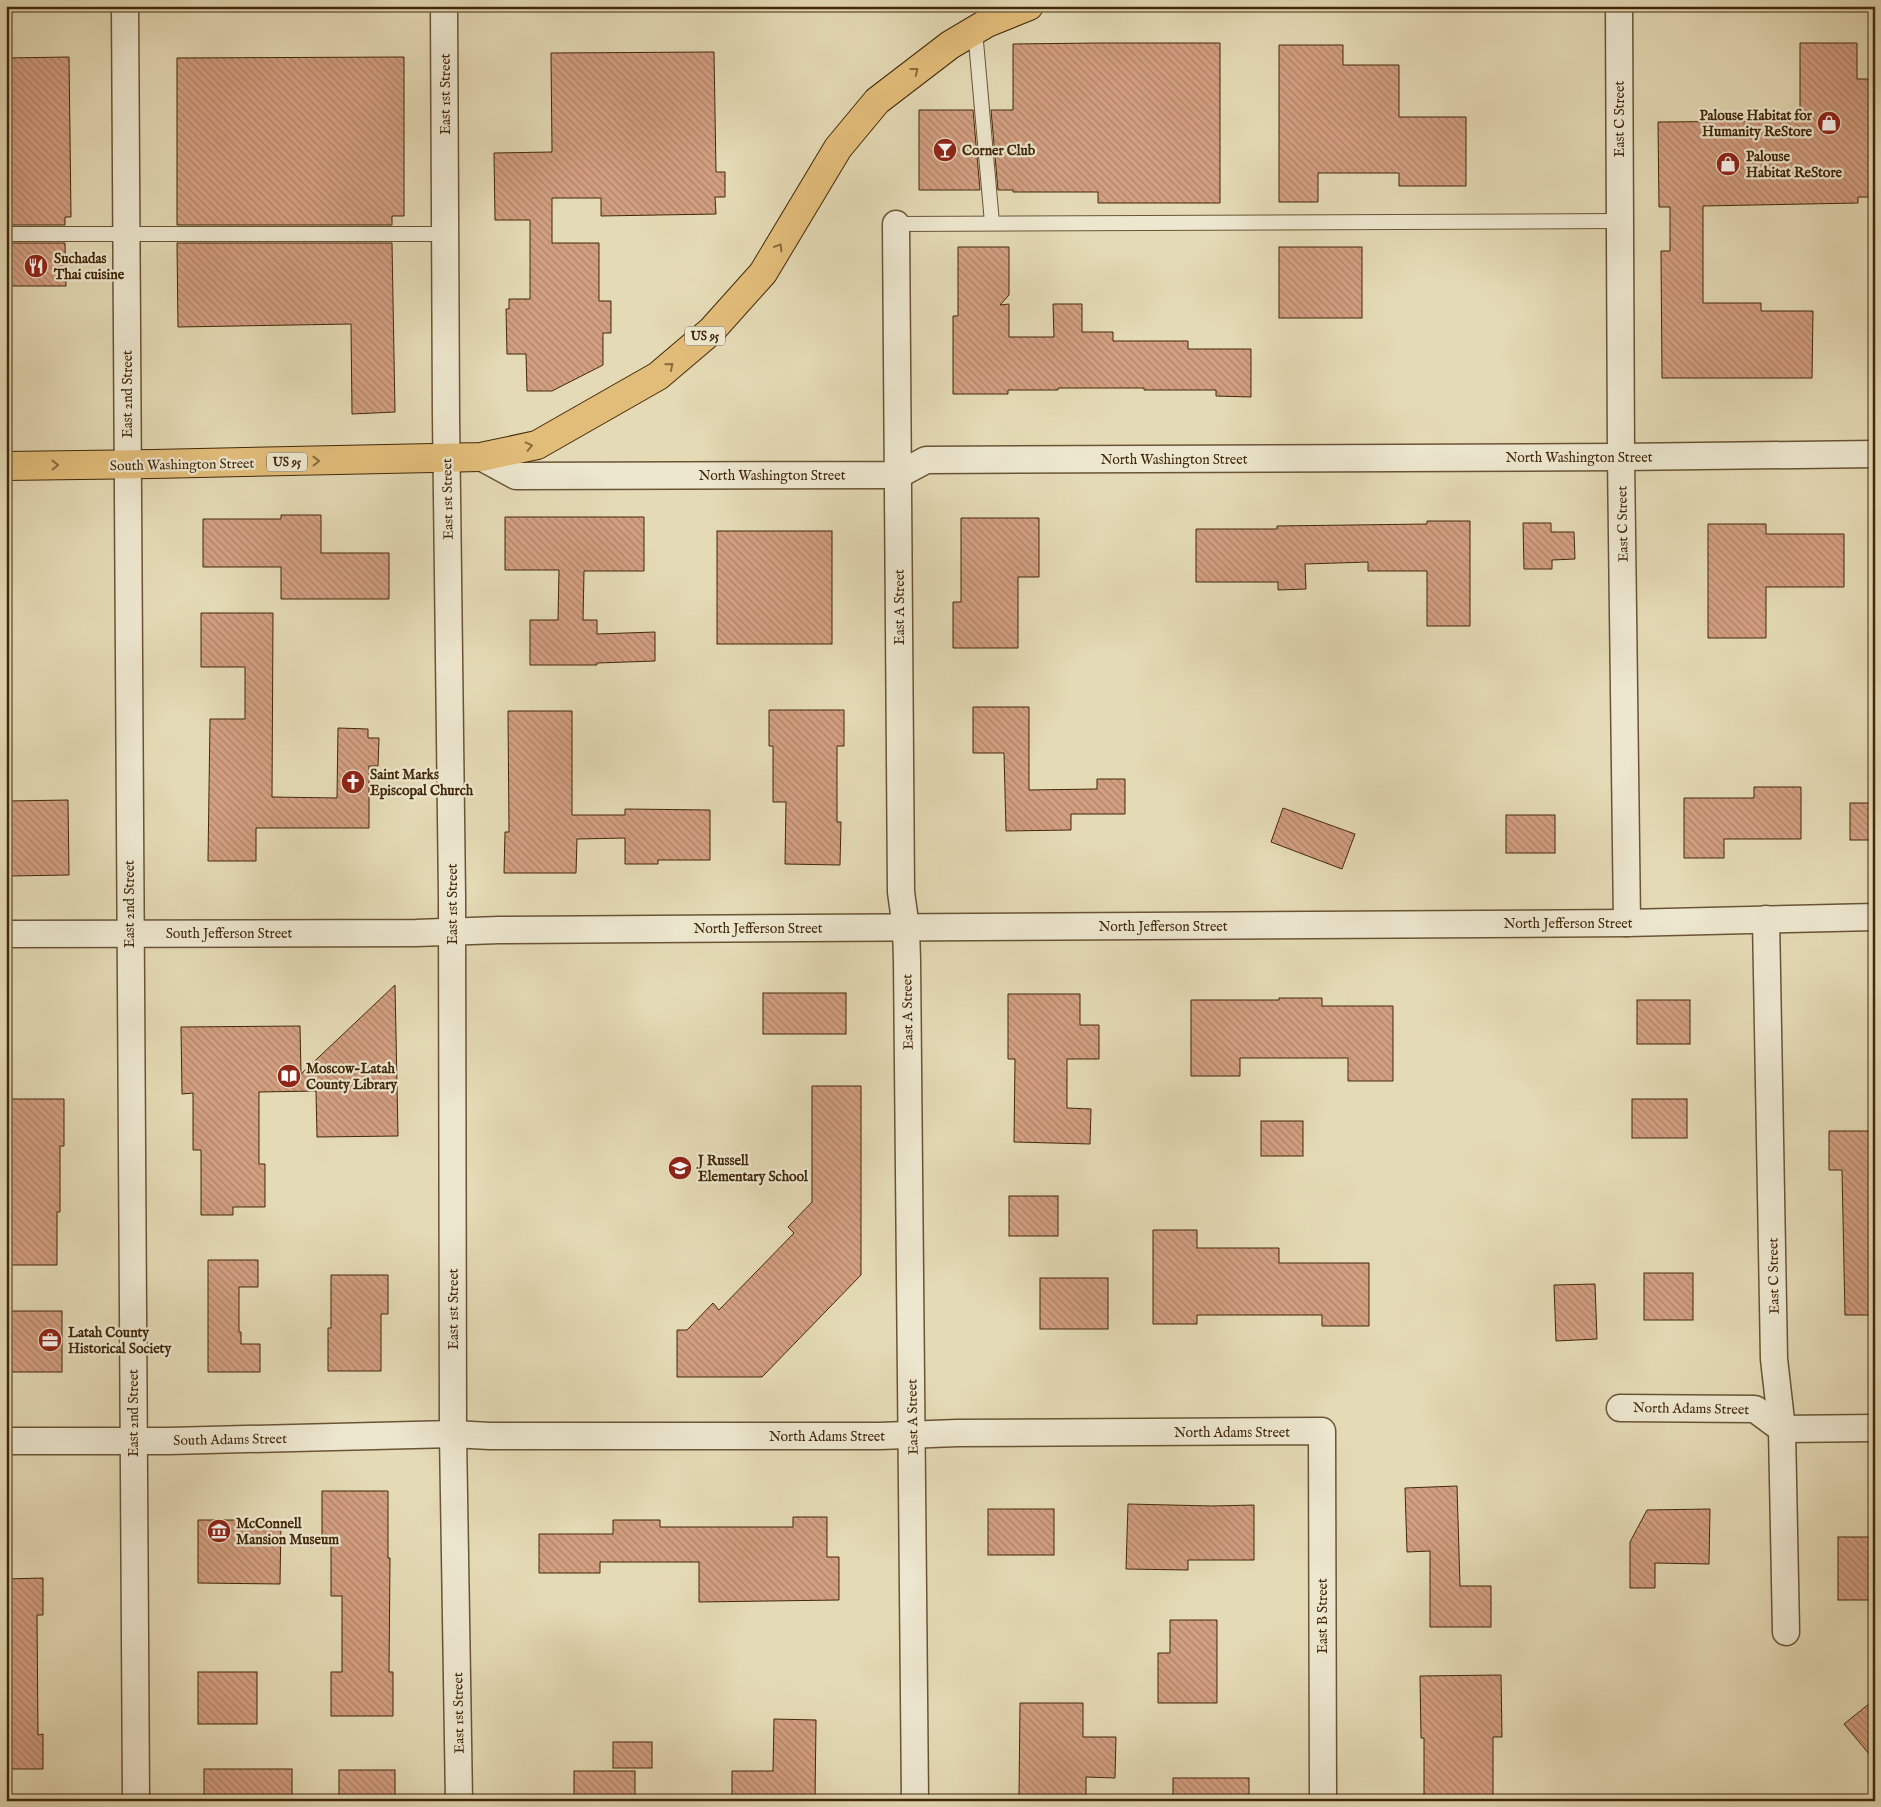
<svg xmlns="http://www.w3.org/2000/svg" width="1881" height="1807" viewBox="0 0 1881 1807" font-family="'IM FELL English',serif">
  <defs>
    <pattern id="building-back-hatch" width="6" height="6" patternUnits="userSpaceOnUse" patternTransform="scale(1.25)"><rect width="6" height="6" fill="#d39f81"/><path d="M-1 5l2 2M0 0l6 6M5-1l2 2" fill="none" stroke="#ad8268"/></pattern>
  </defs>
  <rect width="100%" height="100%" fill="#e4dab5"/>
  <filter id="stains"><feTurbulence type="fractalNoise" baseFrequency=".004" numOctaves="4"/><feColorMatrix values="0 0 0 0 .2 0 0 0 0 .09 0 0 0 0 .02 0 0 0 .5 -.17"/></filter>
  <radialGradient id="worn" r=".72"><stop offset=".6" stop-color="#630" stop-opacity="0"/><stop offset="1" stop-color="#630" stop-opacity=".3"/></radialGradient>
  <g fill="url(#building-back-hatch)" stroke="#42280a">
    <polygon points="1098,43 1220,43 1220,203 1098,203 1098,192 1013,192 1013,190 998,190 991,110 1013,110 1013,44"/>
    <polygon points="1800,43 1857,43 1857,79 1875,79 1875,197 1858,197 1858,203 1703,206 1703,303 1761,303 1761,311 1813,311 1812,378 1662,378 1661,251 1670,251 1670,207 1659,207 1658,122 1800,121"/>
    <polygon points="1279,45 1343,45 1343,65 1399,65 1399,117 1466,117 1466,186 1399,186 1399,173 1318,173 1318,202 1279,202"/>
    <polygon points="714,52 716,172 725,172 725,197 715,197 716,214 601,216 601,198 552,198 552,243 599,243 599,301 611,301 611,333 603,333 603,365 552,391 527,391 526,354 507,354 506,309 509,309 509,299 530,299 530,220 495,220 494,153 552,152 551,53"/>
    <polygon points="69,57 71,217 65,217 65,225 6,225 6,58"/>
    <polygon points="404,57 404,216 392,216 392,225 177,225 177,58"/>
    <polygon points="919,110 973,110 980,190 919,190"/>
    <polygon points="6,243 65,243 66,286 6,286"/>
    <polygon points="177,243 392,243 395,412 352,414 351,324 178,327"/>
    <polygon points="958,247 1009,247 1009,295 1000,305 1009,304 1009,337 1054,337 1053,304 1082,304 1082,332 1113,332 1113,341 1188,341 1188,349 1251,349 1251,397 1216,396 1216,390 1144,390 1144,388 1058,388 1058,390 1008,390 1008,394 953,394 953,316 958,316"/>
    <rect x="1279" y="247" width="83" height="71"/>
    <polygon points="281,515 321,515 321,553 389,553 389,599 281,599 281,567 203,567 203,519 281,519"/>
    <polygon points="505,517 644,517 644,571 584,571 583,620 597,620 597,634 655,632 655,661 597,663 597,665 530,665 530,620 558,620 559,570 505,570"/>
    <polygon points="961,518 1039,518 1039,577 1018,577 1018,648 953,648 953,602 961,602"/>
    <polygon points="1427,521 1470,521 1470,626 1427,626 1427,571 1368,571 1368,562 1305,564 1306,589 1278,590 1278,582 1196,582 1196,529 1277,529 1277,526 1427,524"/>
    <polygon points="1523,523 1551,523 1551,532 1574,532 1575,559 1552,560 1552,569 1524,569"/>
    <polygon points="1708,524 1766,524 1766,534 1844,534 1844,587 1766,587 1766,638 1708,638"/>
    <rect x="717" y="531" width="115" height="113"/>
    <polygon points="201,613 273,613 272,797 337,798 338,728 368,729 368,738 379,738 378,766 369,766 369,828 256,828 256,861 208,861 210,719 245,719 245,667 201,667"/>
    <polygon points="973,707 1029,707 1029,790 1097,789 1097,779 1125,779 1125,814 1071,814 1071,830 1006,831 1004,753 973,753"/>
    <polygon points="769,710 844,710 844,746 837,746 837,822 841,822 840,865 785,864 786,802 773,802 773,746 769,746"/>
    <polygon points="508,711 572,711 572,815 625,815 625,809 710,810 710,860 658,860 658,864 625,864 625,838 577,839 576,873 504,873 505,832 509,832"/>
    <polygon points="1754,787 1801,787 1801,839 1724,839 1724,858 1684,858 1684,798 1754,798"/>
    <polygon points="68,800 69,875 10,876 8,801"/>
    <rect x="1850" y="803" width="25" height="37"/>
    <polygon points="1283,808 1355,834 1342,869 1271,842"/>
    <rect x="1506" y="815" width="49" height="38"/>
    <polygon points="395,985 398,1136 317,1137 316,1091 259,1092 259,1164 265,1164 265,1207 233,1207 233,1215 201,1215 201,1150 193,1150 193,1093 182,1094 181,1027 300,1026 301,1074"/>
    <rect x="763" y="993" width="83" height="41"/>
    <polygon points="1008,994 1080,994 1080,1025 1099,1025 1099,1059 1067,1059 1067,1108 1091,1109 1090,1144 1014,1142 1015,1059 1008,1059"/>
    <polygon points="1279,998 1322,998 1322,1006 1393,1006 1393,1081 1348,1081 1348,1058 1240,1058 1240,1076 1191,1076 1191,1000 1279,1000"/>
    <rect x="1637" y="1000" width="53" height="44"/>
    <polygon points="812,1086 861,1086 861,1275 762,1377 677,1377 677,1330 687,1330 713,1303 719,1310 794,1233 788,1227 812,1202"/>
    <polygon points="6,1099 64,1099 64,1146 60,1146 60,1212 57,1212 57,1265 6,1265"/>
    <rect x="1632" y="1099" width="55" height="39"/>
    <rect x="1261" y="1121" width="42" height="35"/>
    <polygon points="1829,1131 1875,1131 1875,1315 1845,1315 1842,1170 1829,1170"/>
    <rect x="1009" y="1196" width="49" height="40"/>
    <polygon points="1153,1230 1197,1230 1197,1248 1279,1248 1279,1263 1369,1263 1369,1326 1322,1326 1322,1315 1197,1315 1197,1324 1153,1324"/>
    <polygon points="208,1260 258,1260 258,1287 239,1287 239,1332 241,1332 241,1344 260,1344 260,1372 208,1372"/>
    <rect x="1644" y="1273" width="49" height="47"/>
    <polygon points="331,1275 388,1275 388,1314 381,1314 381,1371 328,1371 328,1328 331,1328"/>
    <rect x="1040" y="1278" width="68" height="51"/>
    <polygon points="1595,1284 1597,1339 1556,1341 1554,1285"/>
    <rect x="8" y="1311" width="54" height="61"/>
    <polygon points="1457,1486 1460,1586 1491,1586 1491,1627 1430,1627 1430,1551 1407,1552 1405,1488"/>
    <polygon points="322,1491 388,1491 388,1558 390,1558 389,1672 393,1672 393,1716 331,1716 331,1672 342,1672 342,1596 331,1596 331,1540 322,1540"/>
    <polygon points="1128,1504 1212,1506 1254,1505 1254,1560 1188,1560 1188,1570 1126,1569"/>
    <rect x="988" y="1509" width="66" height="46"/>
    <polygon points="1710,1509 1709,1564 1655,1563 1655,1588 1630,1588 1630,1542 1647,1510"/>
    <polygon points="793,1517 827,1517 827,1557 839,1557 839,1600 699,1602 699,1562 600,1562 600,1573 539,1573 539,1534 613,1534 613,1520 660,1520 660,1527 793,1527"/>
    <polygon points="198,1520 281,1520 280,1584 198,1583"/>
    <rect x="1838" y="1537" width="37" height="63"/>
    <polygon points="43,1578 43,1615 37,1615 38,1735 43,1734 43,1769 6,1769 6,1579"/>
    <polygon points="1170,1620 1217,1620 1217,1703 1158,1703 1158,1653 1170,1653"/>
    <rect x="198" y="1672" width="59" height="52"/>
    <polygon points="1501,1675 1502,1737 1493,1737 1493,1801 1424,1801 1424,1738 1421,1738 1420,1676"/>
    <polygon points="1875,1699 1875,1761 1844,1724"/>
    <polygon points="1020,1703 1083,1703 1083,1737 1116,1737 1115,1778 1086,1777 1086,1798 1019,1797"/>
    <polygon points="774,1719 816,1720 815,1801 732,1801 732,1771 773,1771"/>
    <rect x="613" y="1742" width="39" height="26"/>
    <rect x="204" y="1769" width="88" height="32"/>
    <rect x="339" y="1770" width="56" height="31"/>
    <rect x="574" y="1771" width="61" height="30"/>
    <rect x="1173" y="1778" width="76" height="23"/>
  </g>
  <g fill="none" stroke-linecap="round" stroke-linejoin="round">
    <g stroke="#6a5435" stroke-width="16">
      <g id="lane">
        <polyline points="975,30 992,223"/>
        <polyline points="896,224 1620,221"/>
        <polyline points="6,234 445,234"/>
      </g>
    </g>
    <g stroke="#6a5435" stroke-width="29">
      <g id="street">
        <polyline points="125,6 136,1801"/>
        <polyline points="444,6 446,416 452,897 453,1434 459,1801"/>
        <polyline points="1619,6 1621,457 1627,923"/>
        <polyline points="896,224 901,892 906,928 907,961 915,1801"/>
        <polyline points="481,457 516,476 898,475 926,460 1621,457 1875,454"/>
        <polyline points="1766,919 1774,1359 1782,1429 1786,1632"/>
        <polyline points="6,934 416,933 499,930 1627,923 1875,917"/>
        <polyline points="1620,1408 1755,1409 1782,1429 1875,1428"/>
        <polyline points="6,1441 169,1441 453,1434 490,1436 880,1436 957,1433 1322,1431 1323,1801"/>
      </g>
    </g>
    <g stroke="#42280a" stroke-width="30">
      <polyline id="highway" points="6,466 153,464 481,457 537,445 658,376 711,331 763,273 838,148 877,101 950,45 987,23 1029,6"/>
    </g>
    <use href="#lane" stroke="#ede7cf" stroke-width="14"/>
    <use href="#street" stroke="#ede7cf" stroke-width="26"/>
    <use href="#highway" stroke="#e2bd7a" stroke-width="28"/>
  </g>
  <defs><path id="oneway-chevron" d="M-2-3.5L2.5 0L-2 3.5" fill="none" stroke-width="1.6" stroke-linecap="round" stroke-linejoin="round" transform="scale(1.25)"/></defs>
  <g stroke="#8a6b3c">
    <use href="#oneway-chevron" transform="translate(915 71) rotate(-38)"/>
    <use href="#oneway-chevron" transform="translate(779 247) rotate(-59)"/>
    <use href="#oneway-chevron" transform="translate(670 366) rotate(-40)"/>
    <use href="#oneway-chevron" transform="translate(529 446) rotate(-13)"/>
    <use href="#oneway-chevron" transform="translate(316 461) rotate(-1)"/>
    <use href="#oneway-chevron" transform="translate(55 465) rotate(-1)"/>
  </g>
  <defs>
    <g id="shop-disc" transform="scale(1.25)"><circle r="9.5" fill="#8f2418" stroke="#ede7cf"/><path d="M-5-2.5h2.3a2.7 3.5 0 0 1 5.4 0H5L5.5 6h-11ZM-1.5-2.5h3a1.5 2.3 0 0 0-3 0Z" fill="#fff"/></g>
    <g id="bar-disc" transform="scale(1.25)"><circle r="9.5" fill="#8f2418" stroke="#ede7cf"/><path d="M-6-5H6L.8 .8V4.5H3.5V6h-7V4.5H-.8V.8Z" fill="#fff"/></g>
    <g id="restaurant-disc" transform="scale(1.25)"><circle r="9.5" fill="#8f2418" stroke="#ede7cf"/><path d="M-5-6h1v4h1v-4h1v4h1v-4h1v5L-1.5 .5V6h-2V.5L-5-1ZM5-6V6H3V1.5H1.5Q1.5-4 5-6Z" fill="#fff"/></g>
    <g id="church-disc" transform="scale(1.25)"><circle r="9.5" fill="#8f2418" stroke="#ede7cf"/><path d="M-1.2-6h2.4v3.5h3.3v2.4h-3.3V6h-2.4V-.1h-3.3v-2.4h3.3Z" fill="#fff"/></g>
    <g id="library-disc" transform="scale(1.25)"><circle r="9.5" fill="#8f2418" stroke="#ede7cf"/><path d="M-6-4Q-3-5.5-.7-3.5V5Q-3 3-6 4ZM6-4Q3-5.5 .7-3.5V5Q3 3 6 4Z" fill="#fff"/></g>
    <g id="school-disc" transform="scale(1.25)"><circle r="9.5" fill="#8f2418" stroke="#ede7cf"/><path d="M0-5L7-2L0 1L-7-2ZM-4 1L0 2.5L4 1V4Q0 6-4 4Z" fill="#fff"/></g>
    <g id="office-disc" transform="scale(1.25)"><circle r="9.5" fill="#8f2418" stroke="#ede7cf"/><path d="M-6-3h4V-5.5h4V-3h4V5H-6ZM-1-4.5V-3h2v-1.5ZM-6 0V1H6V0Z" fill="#fff"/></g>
    <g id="museum-disc" transform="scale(1.25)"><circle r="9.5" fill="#8f2418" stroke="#ede7cf"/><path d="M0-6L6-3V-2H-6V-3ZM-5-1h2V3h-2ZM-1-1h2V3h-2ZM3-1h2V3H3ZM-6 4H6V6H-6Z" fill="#fff"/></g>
  </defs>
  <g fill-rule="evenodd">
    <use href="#shop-disc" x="1829" y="123"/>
    <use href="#bar-disc" x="945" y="150"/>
    <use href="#shop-disc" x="1728" y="164"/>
    <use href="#restaurant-disc" x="36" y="266"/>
    <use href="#church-disc" x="353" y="782"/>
    <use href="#library-disc" x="289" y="1076"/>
    <use href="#school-disc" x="680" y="1168"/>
    <use href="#office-disc" x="50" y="1340"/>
    <use href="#museum-disc" x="219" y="1531"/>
  </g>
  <g text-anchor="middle" stroke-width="4.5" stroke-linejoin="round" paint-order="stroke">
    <g fill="#ede7cf" stroke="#756145" stroke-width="1">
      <rect x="685" y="326.5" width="40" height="19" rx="4"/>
      <rect x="267" y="452.5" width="40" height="19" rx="4"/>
    </g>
    <g font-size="12" font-weight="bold" fill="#42280a">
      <text x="705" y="340">US 95</text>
      <text x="287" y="466">US 95</text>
    </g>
    <g font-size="14" fill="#42280a" stroke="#ede7cf">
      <text transform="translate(445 94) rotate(-90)" y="5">East 1st Street</text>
      <text transform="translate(1619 119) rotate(-90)" y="5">East C Street</text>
      <text transform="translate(127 394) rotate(-90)" y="5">East 2nd Street</text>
      <text x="1579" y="462">North Washington Street</text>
      <text x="1174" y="464">North Washington Street</text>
      <text transform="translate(182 464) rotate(-1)" y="5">South Washington Street</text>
      <text x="772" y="480">North Washington Street</text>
      <text transform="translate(447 499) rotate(-91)" y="5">East 1st Street</text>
      <text transform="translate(1622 524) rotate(-91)" y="5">East C Street</text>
      <text transform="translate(899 607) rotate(-90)" y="5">East A Street</text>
      <text transform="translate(129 904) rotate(-90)" y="5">East 2nd Street</text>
      <text transform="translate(452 904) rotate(-90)" y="5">East 1st Street</text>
      <text x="1568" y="928">North Jefferson Street</text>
      <text x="1163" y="931">North Jefferson Street</text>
      <text x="758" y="933">North Jefferson Street</text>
      <text x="229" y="938">South Jefferson Street</text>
      <text transform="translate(907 1012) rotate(-91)" y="5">East A Street</text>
      <text transform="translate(1773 1276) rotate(-91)" y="5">East C Street</text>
      <text transform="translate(453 1309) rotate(-90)" y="5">East 1st Street</text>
      <text transform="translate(1691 1408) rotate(1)" y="5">North Adams Street</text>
      <text transform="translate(133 1413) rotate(-90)" y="5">East 2nd Street</text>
      <text transform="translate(912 1417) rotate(-91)" y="5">East A Street</text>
      <text x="1232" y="1437">North Adams Street</text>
      <text x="827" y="1441">North Adams Street</text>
      <text transform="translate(230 1439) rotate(-1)" y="5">South Adams Street</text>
      <text transform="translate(1322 1616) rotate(-90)" y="5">East B Street</text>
      <text transform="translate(458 1713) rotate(-91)" y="5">East 1st Street</text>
    </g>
    <g font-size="14" font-weight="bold" fill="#42280a" stroke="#ede7cf" text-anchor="start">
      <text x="1812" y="120" text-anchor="end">Palouse Habitat for<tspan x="1812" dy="16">Humanity ReStore</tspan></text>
      <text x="962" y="155">Corner Club</text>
      <text x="1746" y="161">Palouse<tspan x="1746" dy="16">Habitat ReStore</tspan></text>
      <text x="54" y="263">Suchadas<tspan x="54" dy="16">Thai cuisine</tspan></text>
      <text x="370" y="779">Saint Marks<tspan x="370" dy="16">Episcopal Church</tspan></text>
      <text x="306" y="1073">Moscow-Latah<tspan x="306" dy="16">County Library</tspan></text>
      <text x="698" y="1165">J Russell<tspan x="698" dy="16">Elementary School</tspan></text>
      <text x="68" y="1337">Latah County<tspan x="68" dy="16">Historical Society</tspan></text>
      <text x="236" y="1528">McConnell<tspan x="236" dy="16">Mansion Museum</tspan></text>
    </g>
  </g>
  <rect width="1881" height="1807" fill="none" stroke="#e4dab5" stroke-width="25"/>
  <rect x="8" y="8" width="1866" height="1792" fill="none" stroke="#42280a" stroke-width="2.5"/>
  <rect x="12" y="12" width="1856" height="1782" fill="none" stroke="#42280a"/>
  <rect width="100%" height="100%" filter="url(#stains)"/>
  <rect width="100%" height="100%" fill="url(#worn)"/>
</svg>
